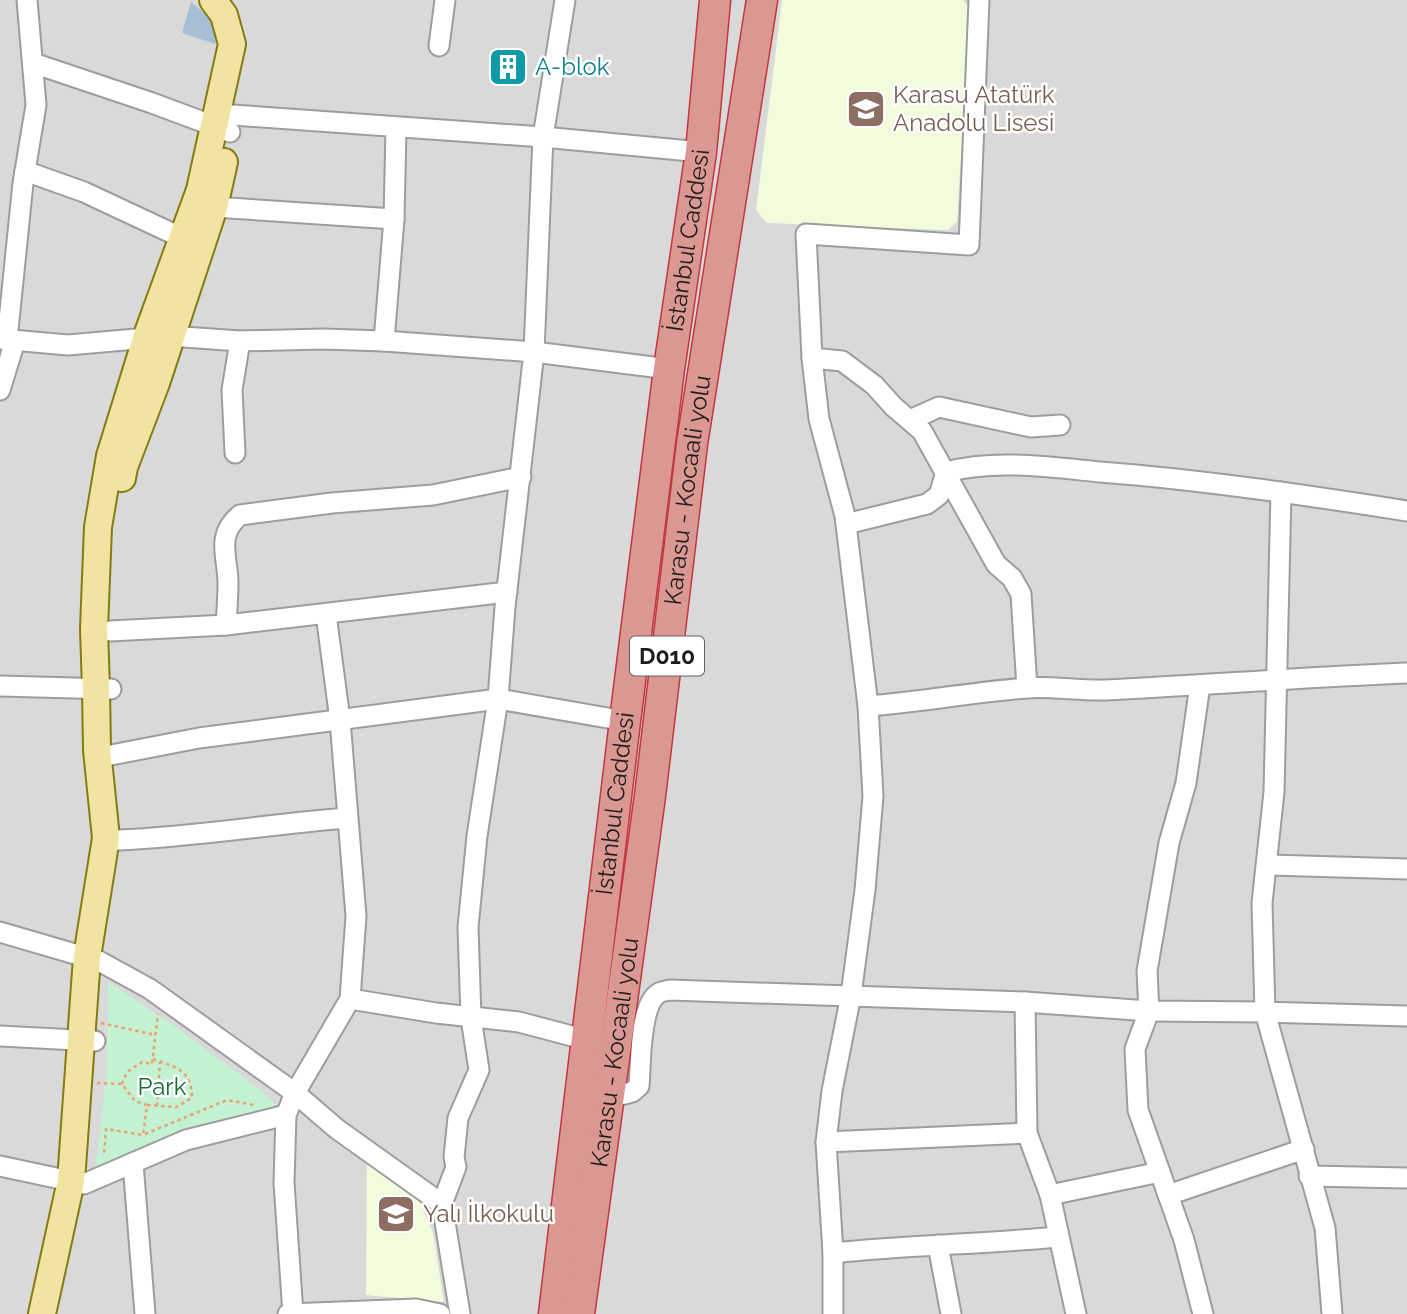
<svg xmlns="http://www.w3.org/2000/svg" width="1407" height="1314" viewBox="0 0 1407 1314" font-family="Raleway,sans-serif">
  <rect width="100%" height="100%" fill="#ecebe2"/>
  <rect fill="#dad9d9" x="0" y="0" width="1407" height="1314"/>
  <g fill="#f2fbdc">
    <polygon points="782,0 963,0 970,9 957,222 948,230 767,223 756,210"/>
    <polygon points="367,1162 385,1171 416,1195 433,1232 444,1302 366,1295"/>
  </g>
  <polygon fill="#c3f2d3" points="108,982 173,1025 267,1095 273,1102 275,1108 95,1172 107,1071"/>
  <polygon fill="#a7bed5" points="191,2 221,27 215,44 182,33"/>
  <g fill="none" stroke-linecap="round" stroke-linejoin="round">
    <g stroke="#9d9d9d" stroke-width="23">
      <g id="minor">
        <polyline points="439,46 445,0"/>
        <polyline points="33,63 152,103 230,132"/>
        <polyline points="233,115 543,137 701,152"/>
        <polyline points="25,171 84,192 193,243"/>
        <polyline points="214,207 394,219"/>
        <polyline points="0,339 68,345 170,336 240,341 323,339 384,341 534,352 669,369"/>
        <polyline points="7,340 23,183 36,105 27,0"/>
        <polyline points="384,341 394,219 396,128"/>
        <polyline points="812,358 842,361 874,385 894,407 922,431 996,564 1012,578 1021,594 1027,688"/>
        <polyline points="0,390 15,341"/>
        <polyline points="910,420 939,407 1031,427 1060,425"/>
        <polyline points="235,453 232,390 240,341"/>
        <polyline points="1281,492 1274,792 1262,903 1265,1012 1407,1016"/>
        <path d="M846,524l81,-20 12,-9 7,-23c49,-13 103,-5 154,0 103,8 205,23 307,39"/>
        <path d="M226,625c1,-14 2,-29 2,-44 -1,-26 -12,-46 12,-66l92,-12 101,-8 88,-18"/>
        <polyline points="110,631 226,625 507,592"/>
        <polyline points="1200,685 1186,783 1169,843 1147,971 1149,1011 1135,1049 1138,1110 1184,1240 1203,1314"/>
        <polyline points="0,686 111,689"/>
        <path d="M868,706c53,-4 105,-14 158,-18 26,-2 53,3 79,2 101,-5 201,-13 302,-17"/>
        <polyline points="111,755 199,738 498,699 625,721"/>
        <path d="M118,840c77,-3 152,-16 229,-22"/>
        <polyline points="1268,865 1407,869"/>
        <polyline points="0,932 99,961 150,989 295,1093 337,1129 442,1204 460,1314"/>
        <polyline points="350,999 436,1013 519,1022 587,1040"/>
        <polyline points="1025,1002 1027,1133 1050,1195 1076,1314"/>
        <polyline points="0,1036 95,1041"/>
        <path d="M609,1098l23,-6 7,-6c2,-20 0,-82 20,-93 3,-2 7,-2 11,-3l355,12 124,9 116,1 60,216 7,86"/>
        <polyline points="826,1142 1027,1133"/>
        <polyline points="133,1163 145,1314"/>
        <polyline points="0,1166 84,1184 186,1140 286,1115"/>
        <polyline points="1309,1176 1407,1178"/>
        <polyline points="1050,1195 1160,1172"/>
        <polyline points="1168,1195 1304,1149"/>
        <polyline points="442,1204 456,1167 454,1157 458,1118 479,1070 471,1018 468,927 477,836 498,699 505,607 534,352 543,137 565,0"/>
        <polyline points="938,1245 951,1314"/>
        <path d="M833,1253c75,-8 150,-9 225,-16"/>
        <polyline points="288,1314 416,1309 440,1314"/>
        <polyline points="293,1314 284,1183 286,1115 295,1093 350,999 356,916 340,720 326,614"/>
        <polyline points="833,1314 833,1253 826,1142 832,1091 851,995 865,890 873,796 868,706 845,516 819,419 812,358 806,234 969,245 979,0"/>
      </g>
    </g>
    <g stroke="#837c10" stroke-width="30">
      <g id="major">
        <polyline points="122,478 124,467 156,383 214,207 224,162"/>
        <polyline points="42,1314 71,1181 87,957 106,838 97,750 96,689 94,629 98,527 110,456 148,333 200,190 232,44 224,15 213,0"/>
      </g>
    </g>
    <g stroke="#c23741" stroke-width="33">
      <g id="highway">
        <path id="s1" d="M554,1314l71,-593 44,-352 32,-217 14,-152"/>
        <path id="s2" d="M579,1314l71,-518 42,-352 70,-444"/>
      </g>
    </g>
    <g stroke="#e9a176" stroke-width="2.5" stroke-dasharray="3.5 3.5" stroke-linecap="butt">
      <polyline points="101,1023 156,1035"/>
      <polyline points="97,1083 122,1084 135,1101 147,1105 143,1135 106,1129 104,1156"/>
      <polyline points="122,1084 127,1072 142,1062 152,1064 158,1014"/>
      <path d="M147,1105l29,2 16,-9c0,-28 -16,-31 -39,-39"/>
      <polyline points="157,1106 160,1062"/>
      <polyline points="145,1134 227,1100 254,1105"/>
    </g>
    <use href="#minor" stroke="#fff" stroke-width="19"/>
    <use href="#major" stroke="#f1e4a3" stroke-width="26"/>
    <use href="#highway" stroke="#db9892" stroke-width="30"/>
  </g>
  <defs>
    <g id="building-square" transform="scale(2.0125)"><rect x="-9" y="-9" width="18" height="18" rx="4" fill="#0f9aa8" stroke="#fff"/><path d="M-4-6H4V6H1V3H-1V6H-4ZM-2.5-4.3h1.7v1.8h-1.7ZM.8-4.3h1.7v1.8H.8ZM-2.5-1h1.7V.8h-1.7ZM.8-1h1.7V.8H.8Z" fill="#fff"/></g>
    <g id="school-square" transform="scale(2.0125)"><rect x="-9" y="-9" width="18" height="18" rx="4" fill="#8d6e63" stroke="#fff"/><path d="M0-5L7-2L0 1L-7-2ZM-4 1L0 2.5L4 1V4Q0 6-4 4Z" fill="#fff"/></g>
  </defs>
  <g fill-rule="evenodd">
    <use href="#building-square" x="508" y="67"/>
    <use href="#school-square" x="866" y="109"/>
    <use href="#school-square" x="396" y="1214"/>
  </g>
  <g text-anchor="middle" stroke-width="5" stroke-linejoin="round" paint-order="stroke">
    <rect fill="#fff" stroke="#606060" stroke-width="2" x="630" y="636.5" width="74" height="39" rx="5"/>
    <g font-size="23" font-weight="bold" fill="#1c1c1c">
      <text x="667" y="664">D010</text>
    </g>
    <g font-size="24" fill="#0d838f" stroke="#fff" text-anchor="start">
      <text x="535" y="75">A-blok</text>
    </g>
    <g font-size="24" fill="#785e54" stroke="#fff" text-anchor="start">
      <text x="893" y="103">Karasu Atatürk<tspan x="893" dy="28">Anadolu Lisesi</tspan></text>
      <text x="423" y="1222">Yalı İlkokulu</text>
    </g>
    <g font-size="24" fill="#1c1c1c" stroke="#fff">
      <text dy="8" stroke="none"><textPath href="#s1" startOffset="1082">İstanbul Caddesi</textPath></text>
      <text dy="8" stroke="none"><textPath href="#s2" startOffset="831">Karasu - Kocaali yolu</textPath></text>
      <text dy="8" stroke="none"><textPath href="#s1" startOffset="514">İstanbul Caddesi</textPath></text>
      <text dy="8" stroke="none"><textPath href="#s2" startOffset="264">Karasu - Kocaali yolu</textPath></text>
    </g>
    <g font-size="24" fill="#176c35" stroke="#fff">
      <text x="162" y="1095">Park</text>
    </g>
  </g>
</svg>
